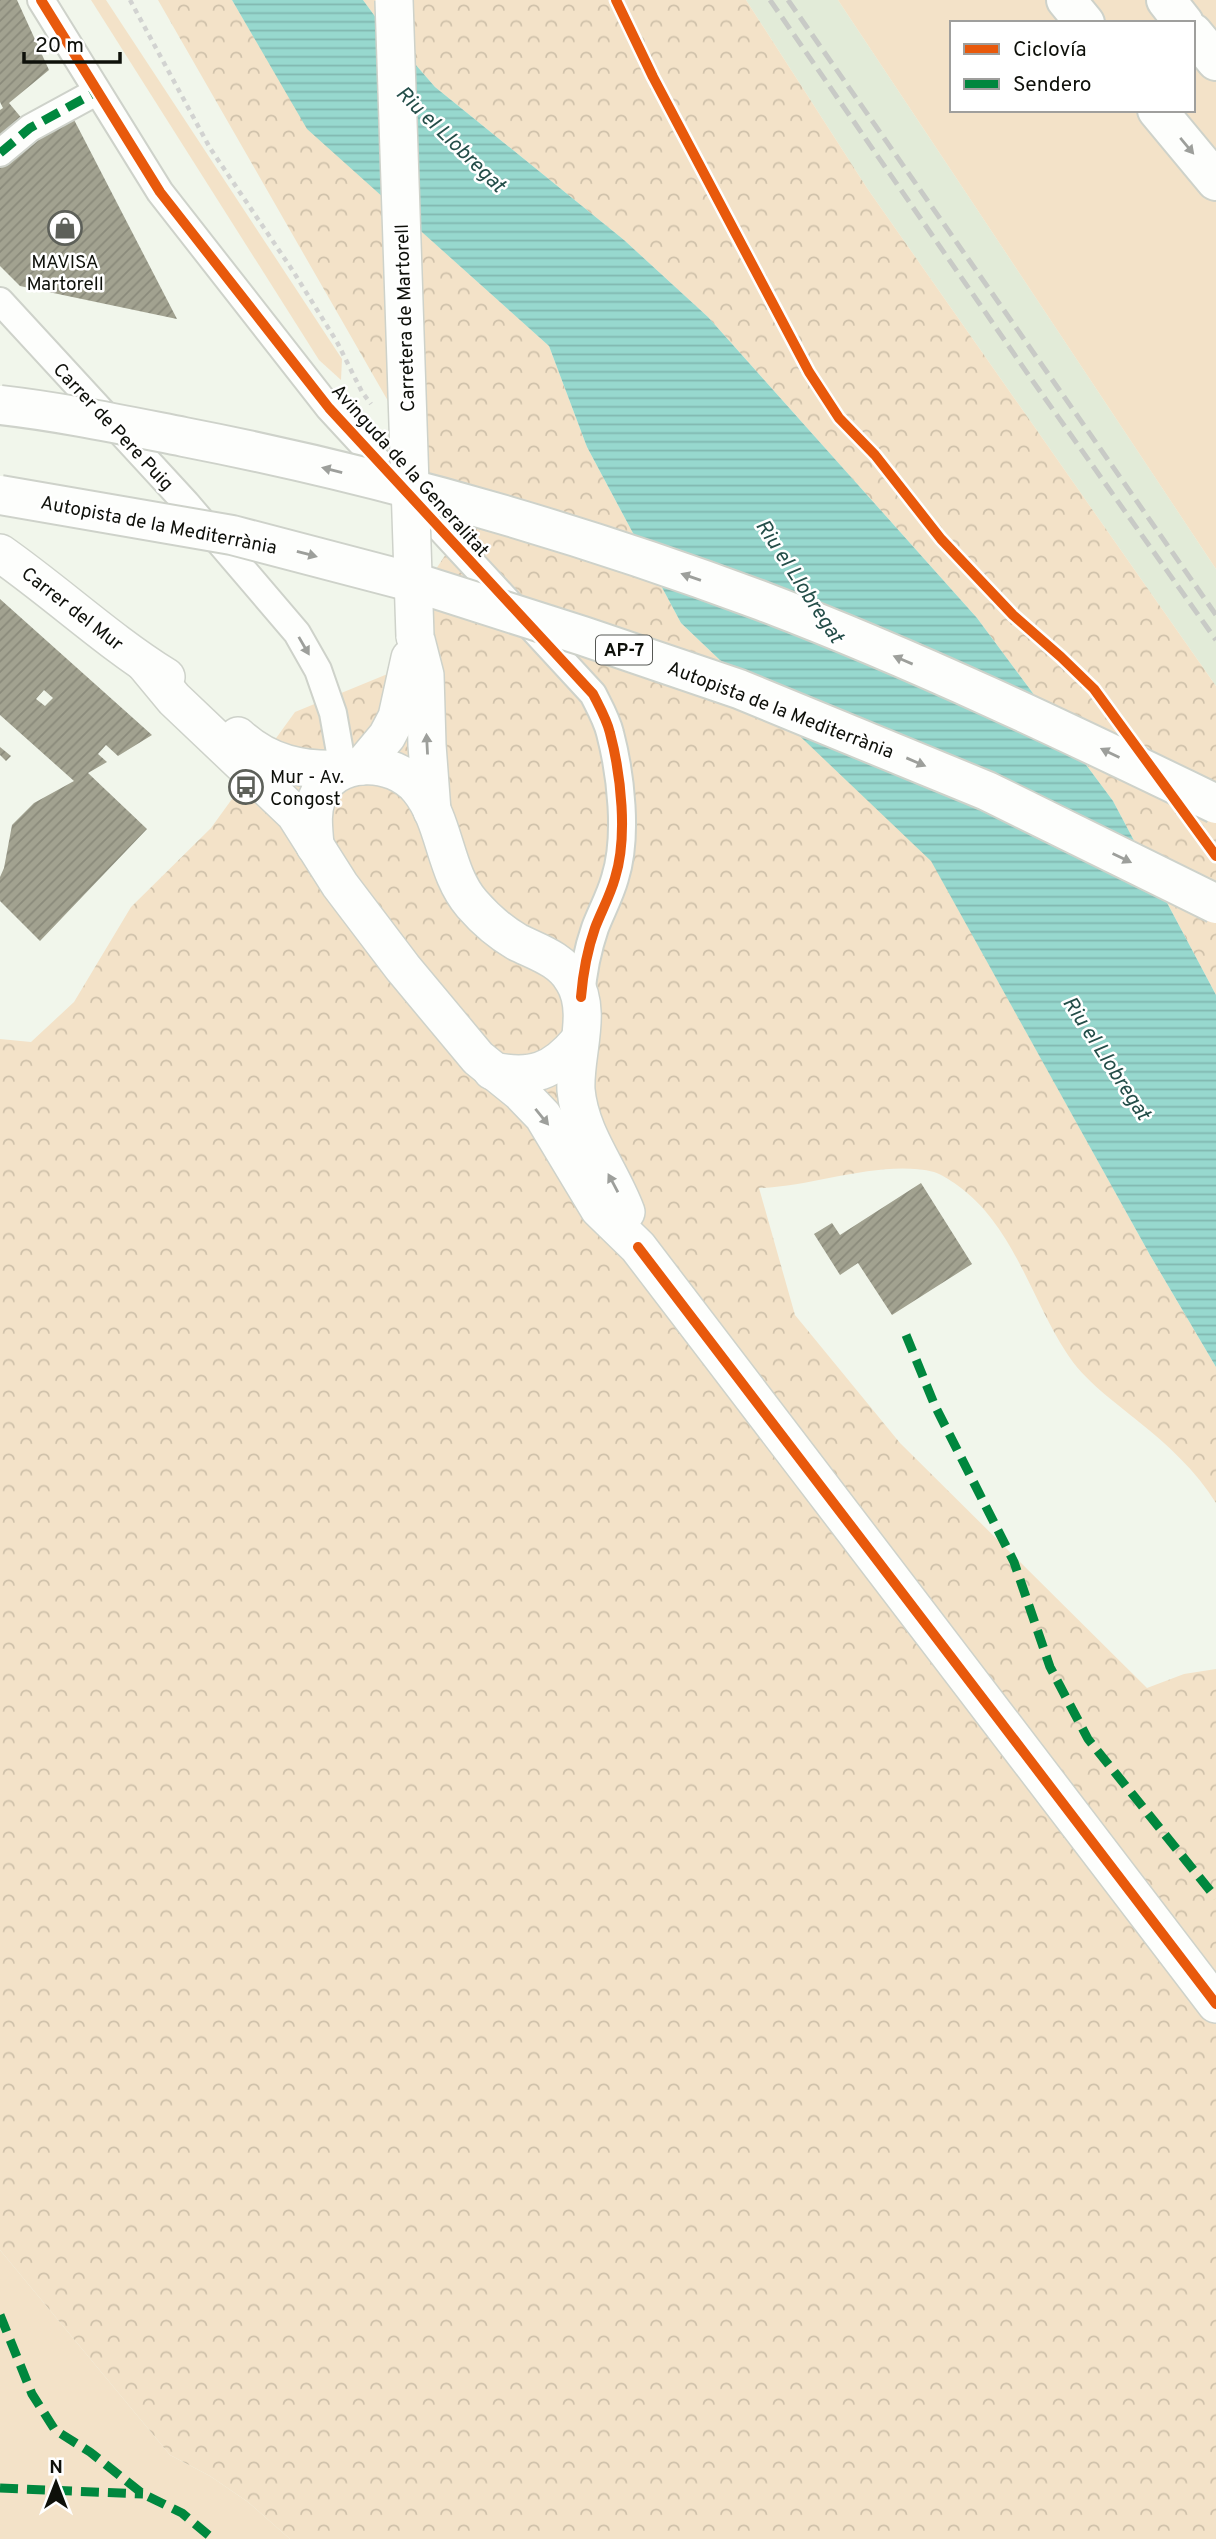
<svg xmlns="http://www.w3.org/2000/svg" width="1216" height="2539" viewBox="0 0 1216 2539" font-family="Overpass,sans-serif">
  <defs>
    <pattern id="forest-crowns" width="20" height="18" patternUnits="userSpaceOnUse" patternTransform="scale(1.75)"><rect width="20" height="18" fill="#f3e2c8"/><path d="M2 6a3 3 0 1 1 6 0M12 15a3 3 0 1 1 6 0" fill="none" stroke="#cfc1aa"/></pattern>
    <pattern id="water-rules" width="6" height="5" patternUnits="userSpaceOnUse" patternTransform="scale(1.75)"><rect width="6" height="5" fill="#97d8ce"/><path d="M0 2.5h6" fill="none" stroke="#81b8b0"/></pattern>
    <pattern id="building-hatch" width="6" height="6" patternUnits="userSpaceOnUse" patternTransform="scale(1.75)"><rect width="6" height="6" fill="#a2a290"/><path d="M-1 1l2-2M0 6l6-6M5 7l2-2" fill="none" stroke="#8a8a7b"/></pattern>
  </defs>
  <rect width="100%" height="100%" fill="#f1f6eb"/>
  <polygon fill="#e2ebd8" points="746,0 838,0 1216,569 1216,686 867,188"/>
  <g fill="#f3e2c8" fill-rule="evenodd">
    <polygon points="91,0 106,0 342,359 341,380 319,360"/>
    <path d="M838,0h378v569zM952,23h241v87h-241z"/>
    <polygon points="0,2250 170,2455 210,2476 248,2502 290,2539 0,2539"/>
  </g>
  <g fill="url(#forest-crowns)">
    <path d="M158,0h74l76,129 241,217 38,101 94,176 250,237 219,395 66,112v136c-20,-32 -48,-58 -77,-81 -25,-21 -55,-41 -73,-70 -36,-56 -53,-127 -109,-167 -7,-5 -16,-11 -23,-13 -54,-13 -120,15 -175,16l36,127 105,128 247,245 37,-14 32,-5v870h-926l-42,-37 -38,-26 -40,-21 -170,-205v-1211l31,3 43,-40 57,-95 80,-79 84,-116 112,-46 29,-97 26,-39z"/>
    <polygon points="363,0 746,0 867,188 1216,686 1216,995 1113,801 977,618 708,317 624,240 435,87 382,26"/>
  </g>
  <polygon fill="url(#water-rules)" points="232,0 363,0 382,26 435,87 624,240 708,317 977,618 1113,801 1216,995 1216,1367 1150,1255 931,861 681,623 587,447 549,346 307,129"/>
  <g fill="url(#building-hatch)" fill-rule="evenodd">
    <polygon points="0,0 17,0 49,70 9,103 24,121 0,144 0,110 3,108 0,102"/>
    <polygon points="70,112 177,319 20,286 0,266 0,164"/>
    <path d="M0,599l152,136 -34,21 -12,-11 -8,9 9,8 -19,11 59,56 -107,112 -40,-40v-24l4,-9 8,-43 22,-22 40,-22 -74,-66zM44,690l9,8 -8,8 -9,-7z"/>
    <polygon points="0,747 11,756 6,761 0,755"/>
    <polygon points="921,1183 972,1264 892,1315 858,1263 840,1275 814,1234 832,1223 840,1235"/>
  </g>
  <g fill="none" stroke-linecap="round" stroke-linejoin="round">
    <g stroke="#ced2ca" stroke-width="30">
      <g id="street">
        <path d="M41,0l119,192 169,216 264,286c6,12 14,26 17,39 11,42 18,104 5,145 -5,18 -14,34 -20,50 -8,23 -12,45 -14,69"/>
        <polyline points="0,153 30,128 96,92"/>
        <polyline points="0,301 186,503 297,633 318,670 333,713 343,769"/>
      </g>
    </g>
    <g stroke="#ced2ca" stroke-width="40">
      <g id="secondary">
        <path d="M0,553c57,40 108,88 166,124"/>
        <polyline points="415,636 425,675 427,745 432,811"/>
        <polyline points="145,664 174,699 295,814 340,885 403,968 478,1058 520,1092 543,1116 599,1209 638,1247 1216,2004"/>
        <path d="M238,736c30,28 65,35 105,33"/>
        <polyline points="362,766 387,736 397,717 410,658"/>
        <path d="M315,846c-1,-16 -4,-32 2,-48 16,-42 76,-41 102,-9 27,33 25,83 53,115 13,15 28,28 45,38 20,10 44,17 56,38 20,31 1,75 3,110 4,45 35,81 50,122"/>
        <path d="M492,1071c40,8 61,1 87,-30"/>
      </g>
    </g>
    <g stroke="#ced2ca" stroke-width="42">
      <g id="highway">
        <polyline points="1066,0 1085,23"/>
        <polyline points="1166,0 1184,23"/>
        <polyline points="1193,33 1216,61"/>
        <polyline points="1157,110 1216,181"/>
      </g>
    </g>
    <g stroke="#d2d3d1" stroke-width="4.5" stroke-dasharray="5 5" stroke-linecap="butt">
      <polyline points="130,0 210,148 293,271 337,342 362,392 371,404"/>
      <polyline points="616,0 653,77 809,372 839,418"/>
    </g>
    <use href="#street" stroke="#fdfefc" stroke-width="26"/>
    <use href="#secondary" stroke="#fdfefc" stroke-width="37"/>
    <use href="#highway" stroke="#fdfefc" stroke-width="38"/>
    <g stroke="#c8cac6" stroke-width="5" stroke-dasharray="14 7" stroke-linecap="butt">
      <polyline points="770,0 1032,380 1216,640"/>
      <polyline points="788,0 1216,615"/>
    </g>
    <g stroke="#ced2ca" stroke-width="40" stroke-linecap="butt">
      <polyline id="secondary-bridge" points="394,0 415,636"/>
    </g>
    <g stroke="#ced2ca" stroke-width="42" stroke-linecap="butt">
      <g id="highway-bridge">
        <path d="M0,405c62,7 123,20 184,32 196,38 391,94 578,164 155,59 305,131 454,203"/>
        <polyline points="0,495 232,535 423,585 583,636 739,689 987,791 1216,904"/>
      </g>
    </g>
    <use href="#secondary-bridge" stroke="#fdfefc" stroke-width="37"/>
    <use href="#highway-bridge" stroke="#fdfefc" stroke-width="38"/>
    <g stroke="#00873e" stroke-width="9" stroke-dasharray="18 9" stroke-linecap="butt">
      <polyline points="0,153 30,128 96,92"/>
      <polyline points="906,1335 935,1406 1014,1562 1050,1667 1088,1739 1216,1898"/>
      <polyline points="0,2315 32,2394 55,2430 90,2452 143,2494 182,2513 213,2539"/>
      <polyline points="0,2488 143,2494"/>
    </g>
    <g stroke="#fff" stroke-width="15">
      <g id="cycleway">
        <path d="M41,0l119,192 169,216 264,286c6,12 14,26 17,39 11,42 18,104 5,145 -5,18 -14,34 -20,50 -8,23 -12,45 -14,69"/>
        <polyline points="616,0 653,77 809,372 839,418 875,455 941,539 1013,615 1061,657 1094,689 1216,856"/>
        <polyline points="638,1247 1216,2004"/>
      </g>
    </g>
    <use href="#cycleway" stroke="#e8590c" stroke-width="10"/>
  </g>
  <defs><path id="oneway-solid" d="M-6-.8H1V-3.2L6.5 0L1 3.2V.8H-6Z" transform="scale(1.75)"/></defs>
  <g fill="#9d9f9b">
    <use href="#oneway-solid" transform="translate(1187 146) rotate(50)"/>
    <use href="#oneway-solid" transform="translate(332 470) rotate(-166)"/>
    <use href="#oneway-solid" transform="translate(307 554) rotate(15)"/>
    <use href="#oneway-solid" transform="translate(691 577) rotate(-161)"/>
    <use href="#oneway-solid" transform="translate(304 646) rotate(60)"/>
    <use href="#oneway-solid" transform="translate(903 660) rotate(-157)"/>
    <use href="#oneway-solid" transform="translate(427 744) rotate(-93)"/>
    <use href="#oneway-solid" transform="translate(1110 753) rotate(-154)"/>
    <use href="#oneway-solid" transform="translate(916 762) rotate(23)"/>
    <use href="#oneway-solid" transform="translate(1122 858) rotate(26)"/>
    <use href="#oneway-solid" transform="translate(542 1117) rotate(51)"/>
    <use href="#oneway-solid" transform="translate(613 1183) rotate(-118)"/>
  </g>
  <defs>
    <g id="shop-ring" transform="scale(1.75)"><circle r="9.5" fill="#fff" stroke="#5d6059" stroke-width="1.5"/><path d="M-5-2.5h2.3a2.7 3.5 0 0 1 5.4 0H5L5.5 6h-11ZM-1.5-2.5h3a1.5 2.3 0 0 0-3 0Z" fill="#5d6059"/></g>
    <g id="bus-ring" transform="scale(1.75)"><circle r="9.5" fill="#fff" stroke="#5d6059" stroke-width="1.5"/><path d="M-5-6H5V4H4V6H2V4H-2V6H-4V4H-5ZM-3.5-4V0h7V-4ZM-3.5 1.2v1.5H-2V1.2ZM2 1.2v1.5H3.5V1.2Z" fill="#5d6059"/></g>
  </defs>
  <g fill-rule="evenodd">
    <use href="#shop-ring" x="65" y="228"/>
    <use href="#bus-ring" x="246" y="787"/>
  </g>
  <g text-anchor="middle" stroke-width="5" stroke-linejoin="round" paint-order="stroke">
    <rect fill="#fff" stroke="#565854" stroke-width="2" x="596" y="635.5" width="56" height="29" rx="5"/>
    <g font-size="18" font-weight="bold" fill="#0e100a">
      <text x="624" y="656">AP-7</text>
    </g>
    <g font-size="19" fill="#0e100a" stroke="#fff">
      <text x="65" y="268">MAVISA<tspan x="65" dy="22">Martorell</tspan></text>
      <text x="270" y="783" text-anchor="start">Mur - Av.<tspan x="270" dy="22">Congost</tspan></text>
    </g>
    <g font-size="19" fill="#0e100a" stroke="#fff">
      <text transform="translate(404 318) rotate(-92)" y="7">Carretera de Martorell</text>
      <text transform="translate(114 426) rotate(47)" y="7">Carrer de Pere Puig</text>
      <text transform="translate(411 470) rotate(48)" y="7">Avinguda de la Generalitat</text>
      <text transform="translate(159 524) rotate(11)" y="7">Autopista de la Mediterrània</text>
      <text transform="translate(73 608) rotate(38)" y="7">Carrer del Mur</text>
      <text transform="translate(781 709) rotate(21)" y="7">Autopista de la Mediterrània</text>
    </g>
    <g font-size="21" font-style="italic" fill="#244e49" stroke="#fff">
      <text transform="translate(451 139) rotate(44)" y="7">Riu el Llobregat</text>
      <text transform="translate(800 581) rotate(57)" y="7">Riu el Llobregat</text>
      <text transform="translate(1107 1058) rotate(57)" y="7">Riu el Llobregat</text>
    </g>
  </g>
  <rect x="950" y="21" width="245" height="91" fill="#ffffff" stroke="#9f9f9d" stroke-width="2"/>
  <rect x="964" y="44" width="35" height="10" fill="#e8590c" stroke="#9f9f9d" stroke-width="2"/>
  <text x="1013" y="56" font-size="21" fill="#0e100a">Ciclovía</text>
  <rect x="964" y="79" width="35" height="10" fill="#00873e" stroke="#9f9f9d" stroke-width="2"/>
  <text x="1013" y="91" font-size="21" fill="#0e100a">Sendero</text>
  <g transform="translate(56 2483)" stroke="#ffffff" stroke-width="5" paint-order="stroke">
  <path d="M0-5L12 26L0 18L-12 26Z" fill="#0e100a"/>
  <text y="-10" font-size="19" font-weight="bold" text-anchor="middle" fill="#0e100a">N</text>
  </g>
  <path d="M24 52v10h96v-10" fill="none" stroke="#0e100a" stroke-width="3.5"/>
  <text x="35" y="52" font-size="21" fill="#0e100a" stroke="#ffffff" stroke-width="5" paint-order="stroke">20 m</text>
</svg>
